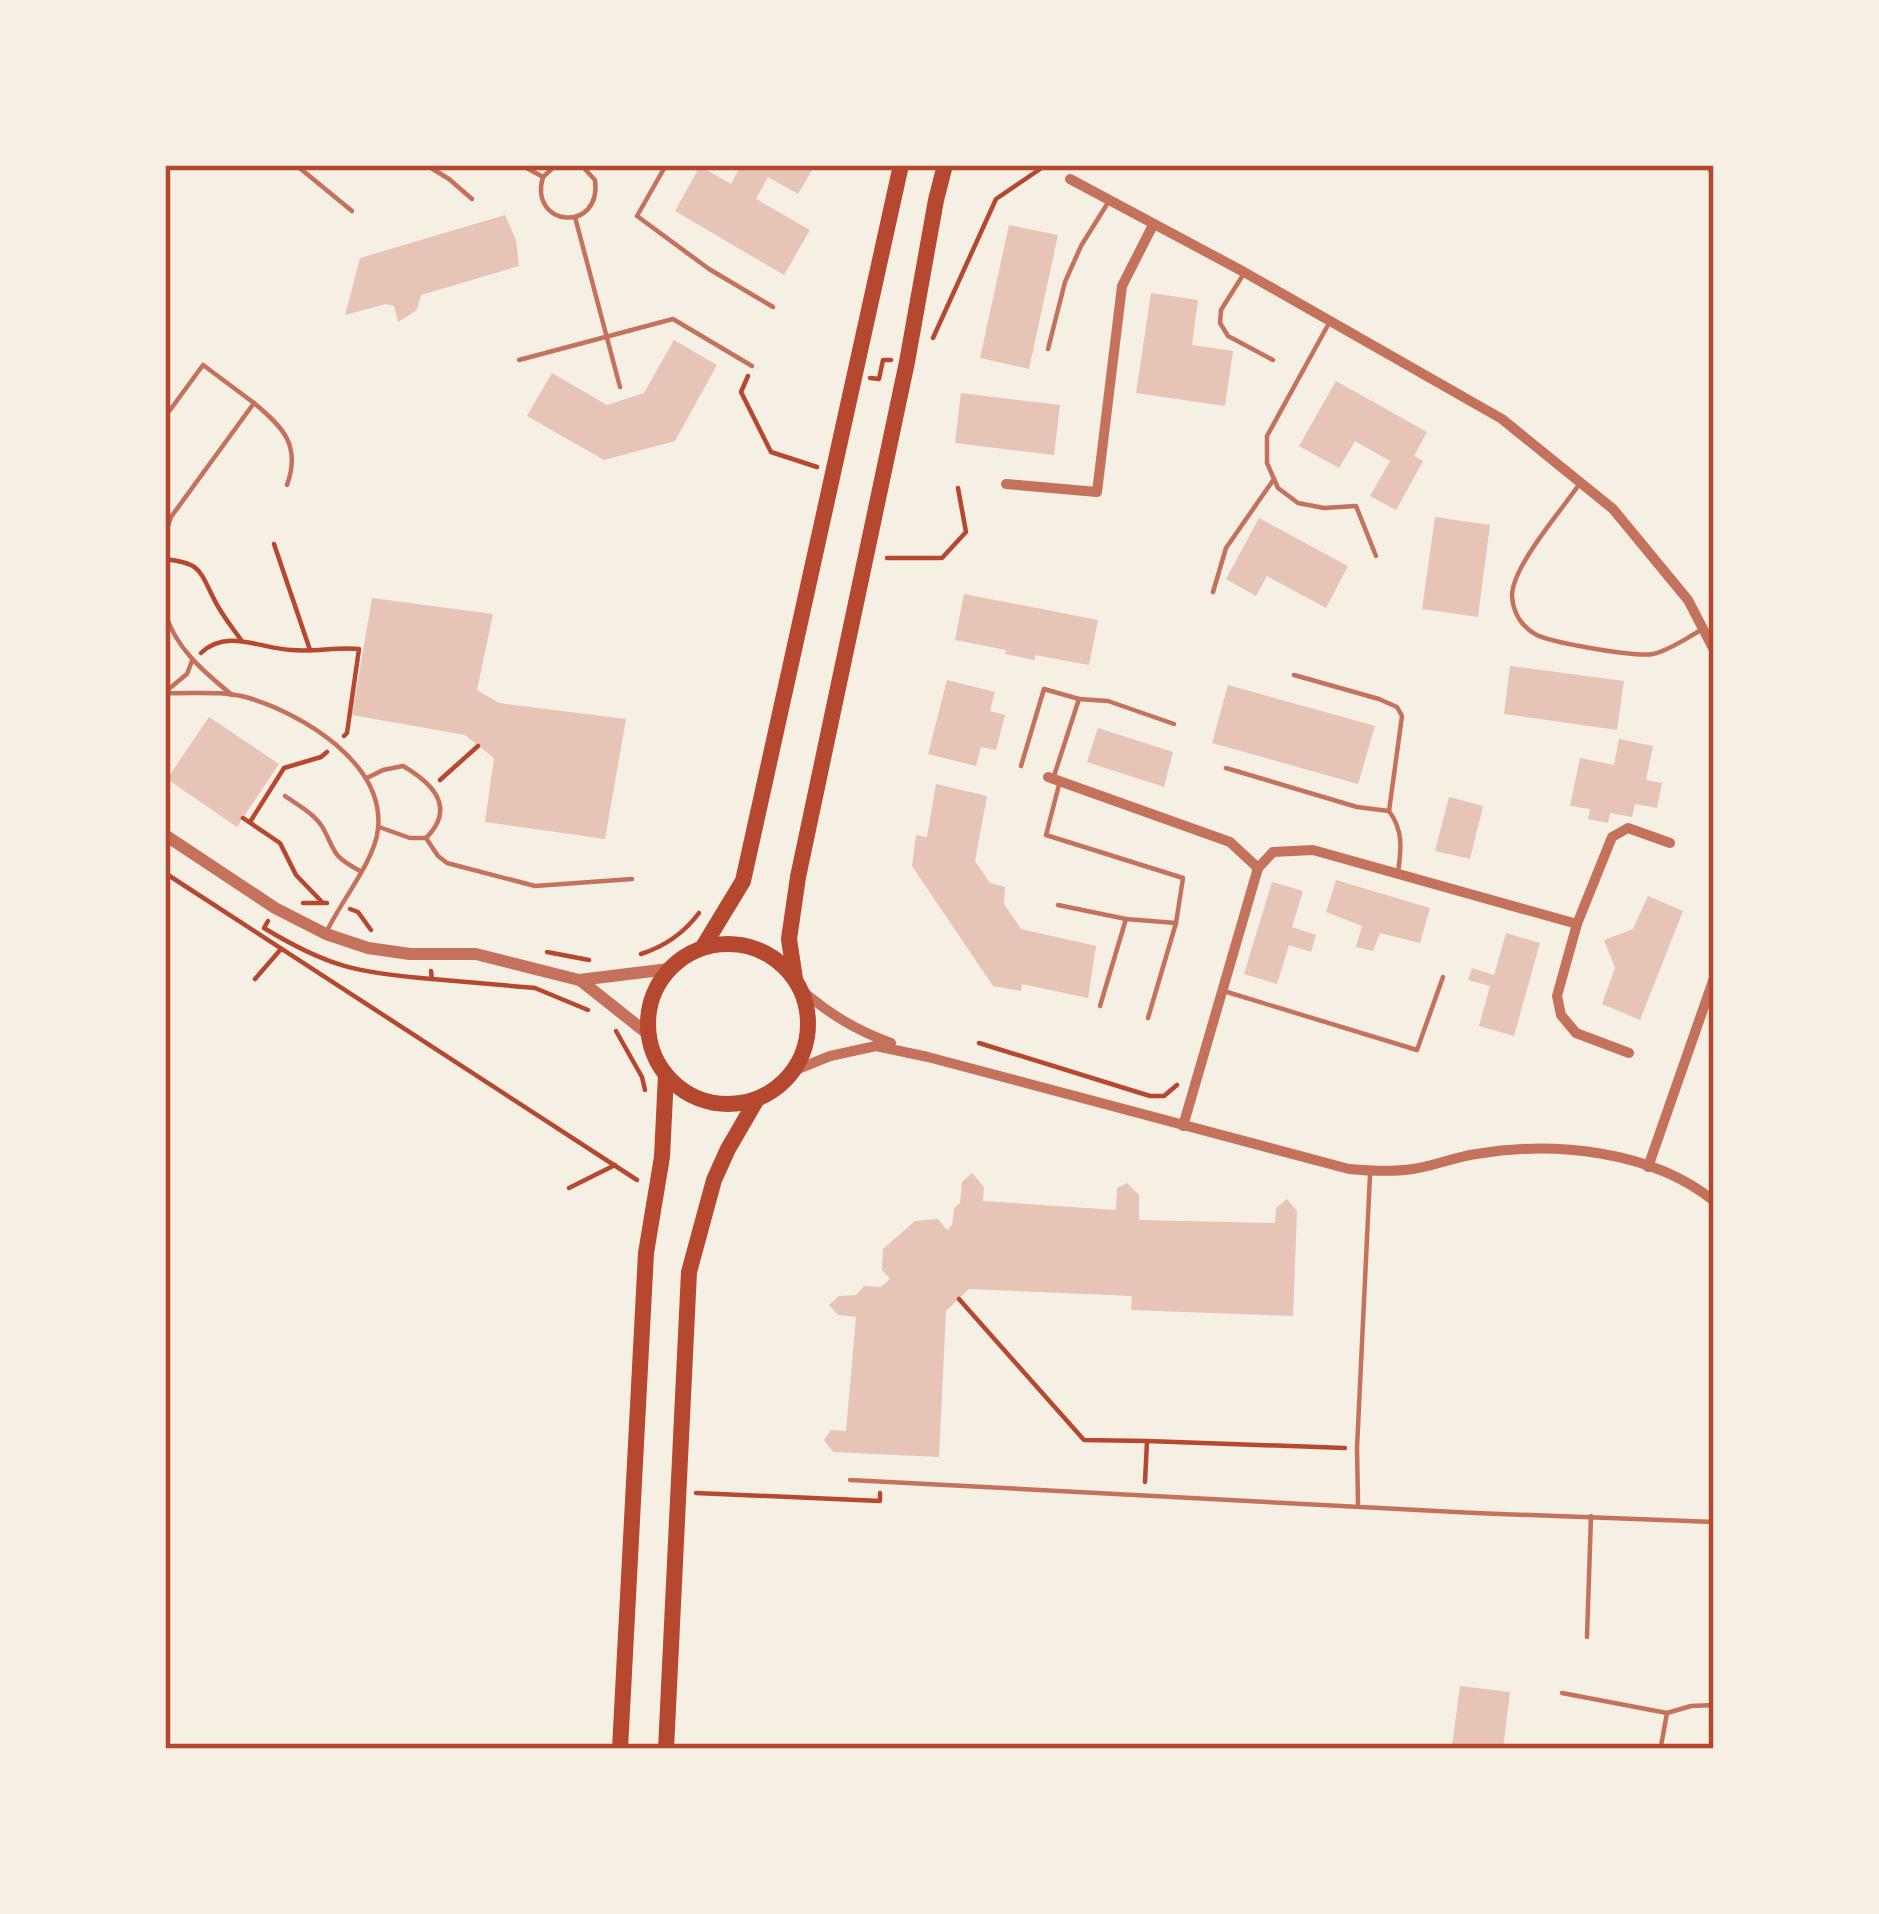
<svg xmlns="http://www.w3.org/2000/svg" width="1879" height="1914" viewBox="0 0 1879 1914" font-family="Quicksand,sans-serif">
  <rect width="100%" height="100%" fill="#f6efe4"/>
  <g fill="#e6c5b7">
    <polygon points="741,165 815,165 798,194 768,177 756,199 810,230 784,275 675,211 700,166 731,184"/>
    <polygon points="505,215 516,240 519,266 421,295 417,310 398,322 394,306 386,304 345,315 360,258"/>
    <polygon points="1009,225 1058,235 1029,369 980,358"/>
    <polygon points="1151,293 1198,300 1192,345 1233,351 1225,406 1136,393"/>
    <polygon points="674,340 717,365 675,441 604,460 527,416 552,373 607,405 644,393"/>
    <polygon points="1336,381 1427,432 1414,456 1423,461 1396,510 1370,496 1390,461 1355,441 1339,468 1299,446"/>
    <polygon points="961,393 1060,405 1054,455 955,443"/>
    <polygon points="1435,517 1490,525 1478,617 1422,609"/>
    <polygon points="1259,518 1348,566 1326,608 1267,576 1256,596 1226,579"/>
    <polygon points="964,594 1098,620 1089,665 1035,655 1035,660 1005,654 1006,650 955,640"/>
    <polygon points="372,598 493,614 477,690 499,703 626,719 605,839 485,822 494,758 465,735 352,715"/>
    <polygon points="1510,666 1624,681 1617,730 1504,714"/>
    <polygon points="947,680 995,692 990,711 1005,715 996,750 981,747 976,766 928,754"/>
    <polygon points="1228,685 1375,726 1358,784 1212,743"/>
    <polygon points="209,717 279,764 237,827 167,779"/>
    <polygon points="1098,728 1173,752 1164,787 1087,762"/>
    <polygon points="1619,739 1653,746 1646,780 1662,783 1657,808 1635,804 1632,817 1610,813 1608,823 1588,819 1590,809 1570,806 1580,758 1614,765"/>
    <polygon points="936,784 987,796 975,861 990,883 1005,887 1004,904 1021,929 1096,946 1088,998 1022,984 1021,991 993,986 912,866 916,835 927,837"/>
    <polygon points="1449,797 1483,806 1470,859 1435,851"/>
    <polygon points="1336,880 1430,908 1420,943 1380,933 1373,951 1356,947 1362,926 1326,912"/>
    <polygon points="1272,882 1303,891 1292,927 1316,935 1311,952 1289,945 1277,984 1244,974"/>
    <polygon points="1648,896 1683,911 1640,1020 1602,1004 1615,968 1604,940 1633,929"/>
    <polygon points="1506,933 1540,943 1514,1036 1479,1026 1490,986 1468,980 1472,968 1494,975"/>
    <polygon points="972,1173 984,1187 983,1201 1116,1210 1117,1188 1127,1183 1139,1195 1139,1220 1275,1223 1276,1208 1287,1199 1297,1211 1293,1316 1131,1310 1132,1296 969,1289 946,1311 939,1457 833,1452 824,1440 831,1430 846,1431 856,1317 838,1315 829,1305 839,1296 856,1295 864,1286 881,1287 890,1279 882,1270 883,1249 915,1221 938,1219 947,1230 952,1225 954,1208 960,1203 962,1182"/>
    <polygon points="1460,1686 1510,1692 1503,1749 1452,1746"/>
  </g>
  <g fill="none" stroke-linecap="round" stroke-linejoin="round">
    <g stroke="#b5482f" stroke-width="4.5">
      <polyline points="933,338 996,199 1046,165"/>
      <polyline points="748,376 741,392 771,452 817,467"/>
      <polyline points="870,378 879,379 883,360 891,360"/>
      <polyline points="274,544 310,650"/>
      <polyline points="887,558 942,558 966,532 958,488"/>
      <path d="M165,559c36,4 34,11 49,40 7,15 18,28 27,41"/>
      <path d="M201,653c26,-25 60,-4 91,-3 23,2 44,-3 67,-1l-12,84 -3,3"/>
      <polyline points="440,780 478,746"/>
      <polyline points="243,818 280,843 296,875 322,902"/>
      <polyline points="250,822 284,768 321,757 327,752"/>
      <polyline points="165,873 637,1180"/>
      <polyline points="303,903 327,903"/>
      <polyline points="350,909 358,912 371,930"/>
      <path d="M268,921l-4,7c64,39 94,45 168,51"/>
      <polyline points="547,952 589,960"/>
      <path d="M641,954c25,-8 43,-21 58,-41"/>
      <polyline points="431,971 432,979 535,988 588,1010"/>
      <polyline points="255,979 281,949"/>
      <polyline points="616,1031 642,1077 645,1090"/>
      <polyline points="979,1043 1150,1096 1164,1096 1177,1085"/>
      <polyline points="569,1188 615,1165"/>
      <polyline points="959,1299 1084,1440 1147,1441 1145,1482"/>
      <polyline points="1147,1441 1345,1448"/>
      <polyline points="696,1493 880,1501 880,1493"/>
    </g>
    <g stroke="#c5725c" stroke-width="4.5">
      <polyline points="296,165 352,211"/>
      <polyline points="426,165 449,179 472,199"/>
      <polyline points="521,165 543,177"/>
      <path d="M556,165l-13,12c-15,50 59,57 52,3l-14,-15"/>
      <polyline points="666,165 637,216 709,269 773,307"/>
      <polyline points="575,217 620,387"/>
      <polyline points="1243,275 1221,310 1220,323 1228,336 1273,360"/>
      <polyline points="1328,325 1267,436 1267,463 1278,488 1298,503 1324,508 1356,506 1376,556"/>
      <polyline points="1048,349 1065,282 1081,246 1109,201"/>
      <polyline points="519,360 673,319 752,366"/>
      <path d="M254,403c30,25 47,43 33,82"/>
      <polyline points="165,417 203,365 254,403 171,517 165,534"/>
      <path d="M1578,486c-18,26 -66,81 -66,110 1,16 9,30 23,38 15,9 101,23 118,20 18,-4 35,-17 50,-25"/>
      <polyline points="1213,592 1226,548 1274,479"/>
      <path d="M165,612c10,36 39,60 67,83"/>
      <polyline points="1294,675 1379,699 1397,707 1402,716 1389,811"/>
      <polyline points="165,692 187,674 192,661"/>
      <path d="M165,693c27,1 58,-3 84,5 53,16 136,65 129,131 -3,31 -36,71 -50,100"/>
      <polyline points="1079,699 1108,701 1174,724"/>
      <polyline points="1021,766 1044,689 1079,699 1053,779"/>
      <path d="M1226,768l131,39 32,4c15,20 12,39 9,62"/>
      <path d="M367,778l16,-8 20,-4c29,17 54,41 23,72"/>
      <path d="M285,796c13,9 30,18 38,32 14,26 8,27 37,43"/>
      <polyline points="379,827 410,838 426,838 438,856 447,863 535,886 632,879"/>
      <polyline points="1058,905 1126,919 1176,923 1183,878 1046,835 1060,781"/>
      <polyline points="1227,992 1417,1050 1443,977"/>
      <polyline points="1100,1006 1126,919"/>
      <polyline points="1148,1018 1176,923"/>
      <polyline points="850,1480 1475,1513 1714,1522"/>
      <polyline points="1358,1504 1357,1448 1370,1175"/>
      <polyline points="1587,1637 1591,1516"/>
      <polyline points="1562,1693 1667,1713"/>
      <polyline points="1661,1746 1667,1713 1691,1706 1714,1705"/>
    </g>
    <g stroke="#c5725c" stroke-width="10">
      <polyline points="1070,179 1244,272 1502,419 1613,509 1688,600 1714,650"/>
      <polyline points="1006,484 1097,492 1122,286 1153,225"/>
      <polyline points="1048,777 1230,842 1258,868"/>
      <path d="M799,988c29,25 56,42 92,55"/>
      <polyline points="1629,1053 1576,1033 1561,1015 1557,996 1577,924 1612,837 1628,828 1670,843"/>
      <path d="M793,1071l37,-15 46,-10 52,11 421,112c21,2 43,3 64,0 21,-3 42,-12 63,-15 77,-13 175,-4 238,47"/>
      <polyline points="1183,1126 1258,868 1273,852 1313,850 1577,924"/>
      <polyline points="1648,1167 1714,978"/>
    </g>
    <g stroke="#c5725c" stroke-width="12">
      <polyline points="165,835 275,908 326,934 368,948 410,954 476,954 579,980 669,969"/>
      <polyline points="580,980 648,1034"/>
    </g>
    <g stroke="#b5482f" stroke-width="16">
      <circle cx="728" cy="1024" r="80"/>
      <polyline points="703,947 743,881 901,165"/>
      <polyline points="795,979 789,939 798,877 907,362 936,200 945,165"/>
      <polyline points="620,1749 646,1253 662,1157 666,1075"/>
      <polyline points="666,1749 689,1272 714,1180 728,1149 757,1099"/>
    </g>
    <polyline stroke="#cf8b77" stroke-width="6" points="1708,165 1714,176"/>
  </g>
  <rect width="1879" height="1914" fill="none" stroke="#f6efe4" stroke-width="336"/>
  <rect x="168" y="168" width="1543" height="1578" fill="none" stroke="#b5482f" stroke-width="4.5"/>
</svg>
